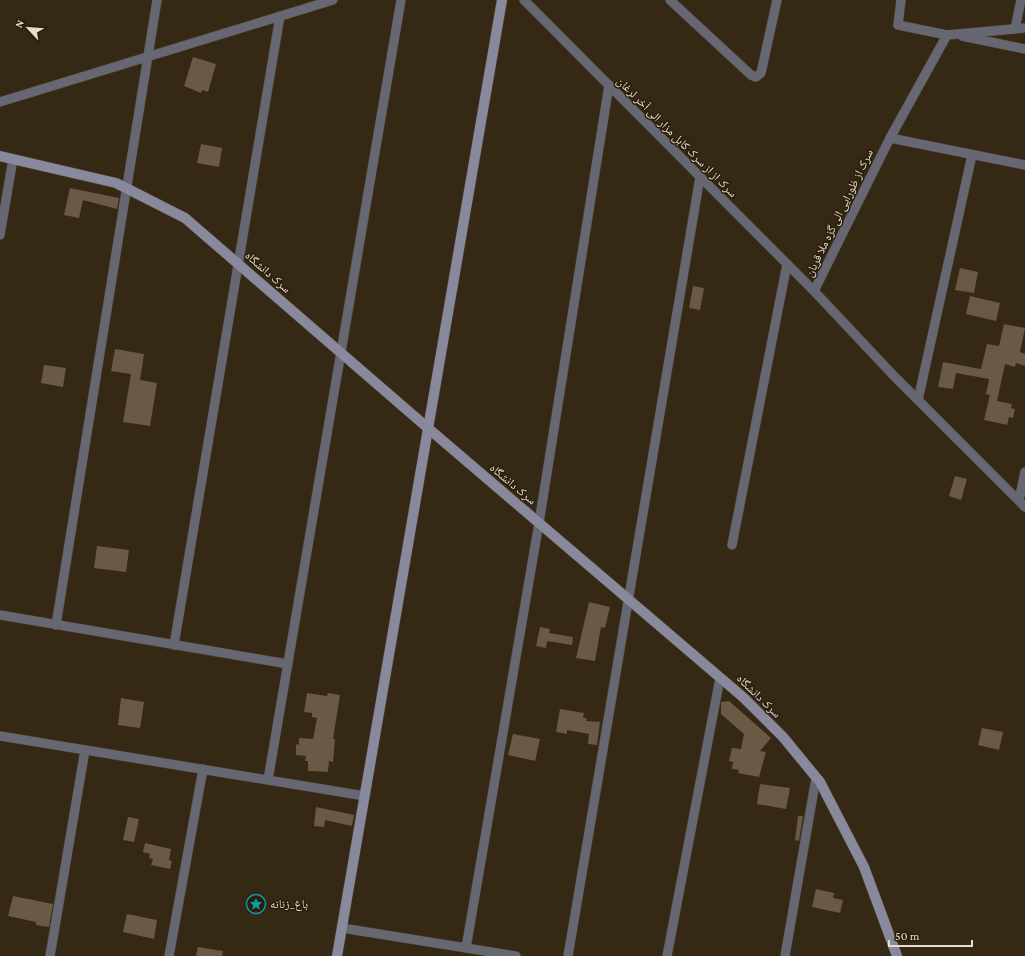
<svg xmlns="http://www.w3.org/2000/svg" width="1025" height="956" viewBox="0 0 1025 956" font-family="'Crimson Pro','Noto Naskh Arabic',serif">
  <rect width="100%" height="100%" fill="#352814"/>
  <g fill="#695945">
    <polygon points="193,57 216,64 208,92 202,90 201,93 184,86"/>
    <polygon points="201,144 222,148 219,167 197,163"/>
    <polygon points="70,188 119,198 117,209 83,200 79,218 64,215"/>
    <polygon points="960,268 978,272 974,293 955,290"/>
    <polygon points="693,286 704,288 700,310 689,308"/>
    <polygon points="970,296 1000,303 996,321 966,314"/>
    <polygon points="1004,324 1025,328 1020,352 1025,354 1025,366 1016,363 1015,367 1005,364 997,401 1012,404 1011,408 1015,409 1013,418 1009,417 1007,425 984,420 990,395 986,394 989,379 956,373 953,389 938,387 943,362 981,369 987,344 999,346"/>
    <polygon points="115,349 144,354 140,380 157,383 150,426 123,422 131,374 111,371"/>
    <polygon points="44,365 66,368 63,387 41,383"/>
    <polygon points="955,476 967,479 961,500 949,496"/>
    <polygon points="97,546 129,550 126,572 94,568"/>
    <polygon points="589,602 610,607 605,628 601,627 595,661 576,658"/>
    <polygon points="540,627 550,629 549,633 573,637 572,645 547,641 546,648 536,646"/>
    <polygon points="307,693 327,696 328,693 340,695 333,739 335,739 333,762 329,761 328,772 308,771 308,761 305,761 306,756 296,755 296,744 299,745 299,738 313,739 317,718 312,717 312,713 304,712"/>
    <polygon points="121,698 144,702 140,728 118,725"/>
    <polygon points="729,701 771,738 760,751 766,752 759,777 738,773 739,770 732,769 733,762 729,761 732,748 741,749 744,734 721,714 721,702"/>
    <polygon points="560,709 584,713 583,718 587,718 586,721 600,722 597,745 588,744 589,734 567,730 567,734 556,732"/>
    <polygon points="982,728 1003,732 999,750 978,745"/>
    <polygon points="513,734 540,739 535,761 508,755"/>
    <polygon points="760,784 790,788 786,809 757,804"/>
    <polygon points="316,807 354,815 352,826 325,820 324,827 314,826"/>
    <polygon points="798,816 803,816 799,841 795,840"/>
    <polygon points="128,817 139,819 134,842 123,840"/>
    <polygon points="145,843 171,849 169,860 172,861 170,869 151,865 153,859 149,858 150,854 143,852"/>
    <polygon points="816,889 834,893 833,898 843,900 840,913 812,907"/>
    <polygon points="13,896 53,904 49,927 36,925 36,922 8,916"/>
    <polygon points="127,914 157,920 154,939 123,932"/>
    <polygon points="198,947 223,951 222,956 196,956"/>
  </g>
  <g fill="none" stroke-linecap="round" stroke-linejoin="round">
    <g stroke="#514532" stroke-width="10">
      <g id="street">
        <polyline points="524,0 814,291 893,375 1025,507"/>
        <polyline points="670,0 751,75 756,77 761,73 777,0"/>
        <polyline points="901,0 898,25 947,35"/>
        <polyline points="1015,29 1021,0"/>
        <polyline points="962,36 1025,49"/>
        <polyline points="0,102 333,0"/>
        <polyline points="890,138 1025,165"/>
        <polyline points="0,235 13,159"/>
        <polyline points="814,291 890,138 947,35 1025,28"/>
        <polyline points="918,400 972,155"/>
        <polyline points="1019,500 1025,472"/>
        <polyline points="732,545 787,264"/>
        <polyline points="0,615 288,664"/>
        <polyline points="56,625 157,0"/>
        <polyline points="174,645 280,16"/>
        <polyline points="0,736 365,796"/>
        <polyline points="268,780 401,0"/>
        <polyline points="342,928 516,956"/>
        <polyline points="466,948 539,523 609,85"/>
        <polyline points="50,956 85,750"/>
        <polyline points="169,956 203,769"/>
        <polyline points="568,956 700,177"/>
        <polyline points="667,956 720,678"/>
        <polyline points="785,956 816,778"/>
      </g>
    </g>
    <g stroke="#514532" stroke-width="11">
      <g id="secondary">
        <polyline points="0,156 116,183 185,218 429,429 744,698 783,737 820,782 864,867 897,956"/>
        <polyline points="337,956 502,0"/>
      </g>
    </g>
    <use href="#street" stroke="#666773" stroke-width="9"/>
    <use href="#secondary" stroke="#88899c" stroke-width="10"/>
  </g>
  <defs>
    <g id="sight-ring" transform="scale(1)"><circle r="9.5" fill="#2a1e0a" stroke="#0f9aa8" stroke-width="1.5"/><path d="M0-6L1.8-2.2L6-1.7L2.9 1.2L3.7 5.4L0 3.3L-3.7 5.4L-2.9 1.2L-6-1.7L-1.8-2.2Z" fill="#0f9aa8"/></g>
  </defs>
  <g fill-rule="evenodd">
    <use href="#sight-ring" x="256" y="904"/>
  </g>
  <g text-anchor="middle" stroke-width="3" stroke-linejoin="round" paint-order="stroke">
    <g font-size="12" fill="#e5ddd1" stroke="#2a1e0a">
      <text transform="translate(677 137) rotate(45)" y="4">سرک از از سرک کابل مزار الی آخر لرغان</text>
      <text transform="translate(839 213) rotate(-64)" y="4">سرک از ظورایی الی گزه ملا قربان</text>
      <text transform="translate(268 272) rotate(41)" y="4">سرک دانشگاه</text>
      <text transform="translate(513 484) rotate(40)" y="4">سرک دانشگاه</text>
      <text transform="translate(759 696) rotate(44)" y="4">سرک دانشگاه</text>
    </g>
    <g font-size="12" fill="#e5ddd1" stroke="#2a1e0a" text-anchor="start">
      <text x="270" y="908">باغ_زنانه</text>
    </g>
  </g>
  <g transform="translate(28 28) rotate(296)" stroke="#2a1e0a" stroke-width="3" paint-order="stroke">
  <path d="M0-3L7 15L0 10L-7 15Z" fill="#e5ddd1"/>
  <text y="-6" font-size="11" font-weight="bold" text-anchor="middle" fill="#e5ddd1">N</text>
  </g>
  <path d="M889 940v6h83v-6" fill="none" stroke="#e5ddd1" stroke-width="2"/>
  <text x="895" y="940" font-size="12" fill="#e5ddd1" stroke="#2a1e0a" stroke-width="3" paint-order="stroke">50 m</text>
</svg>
